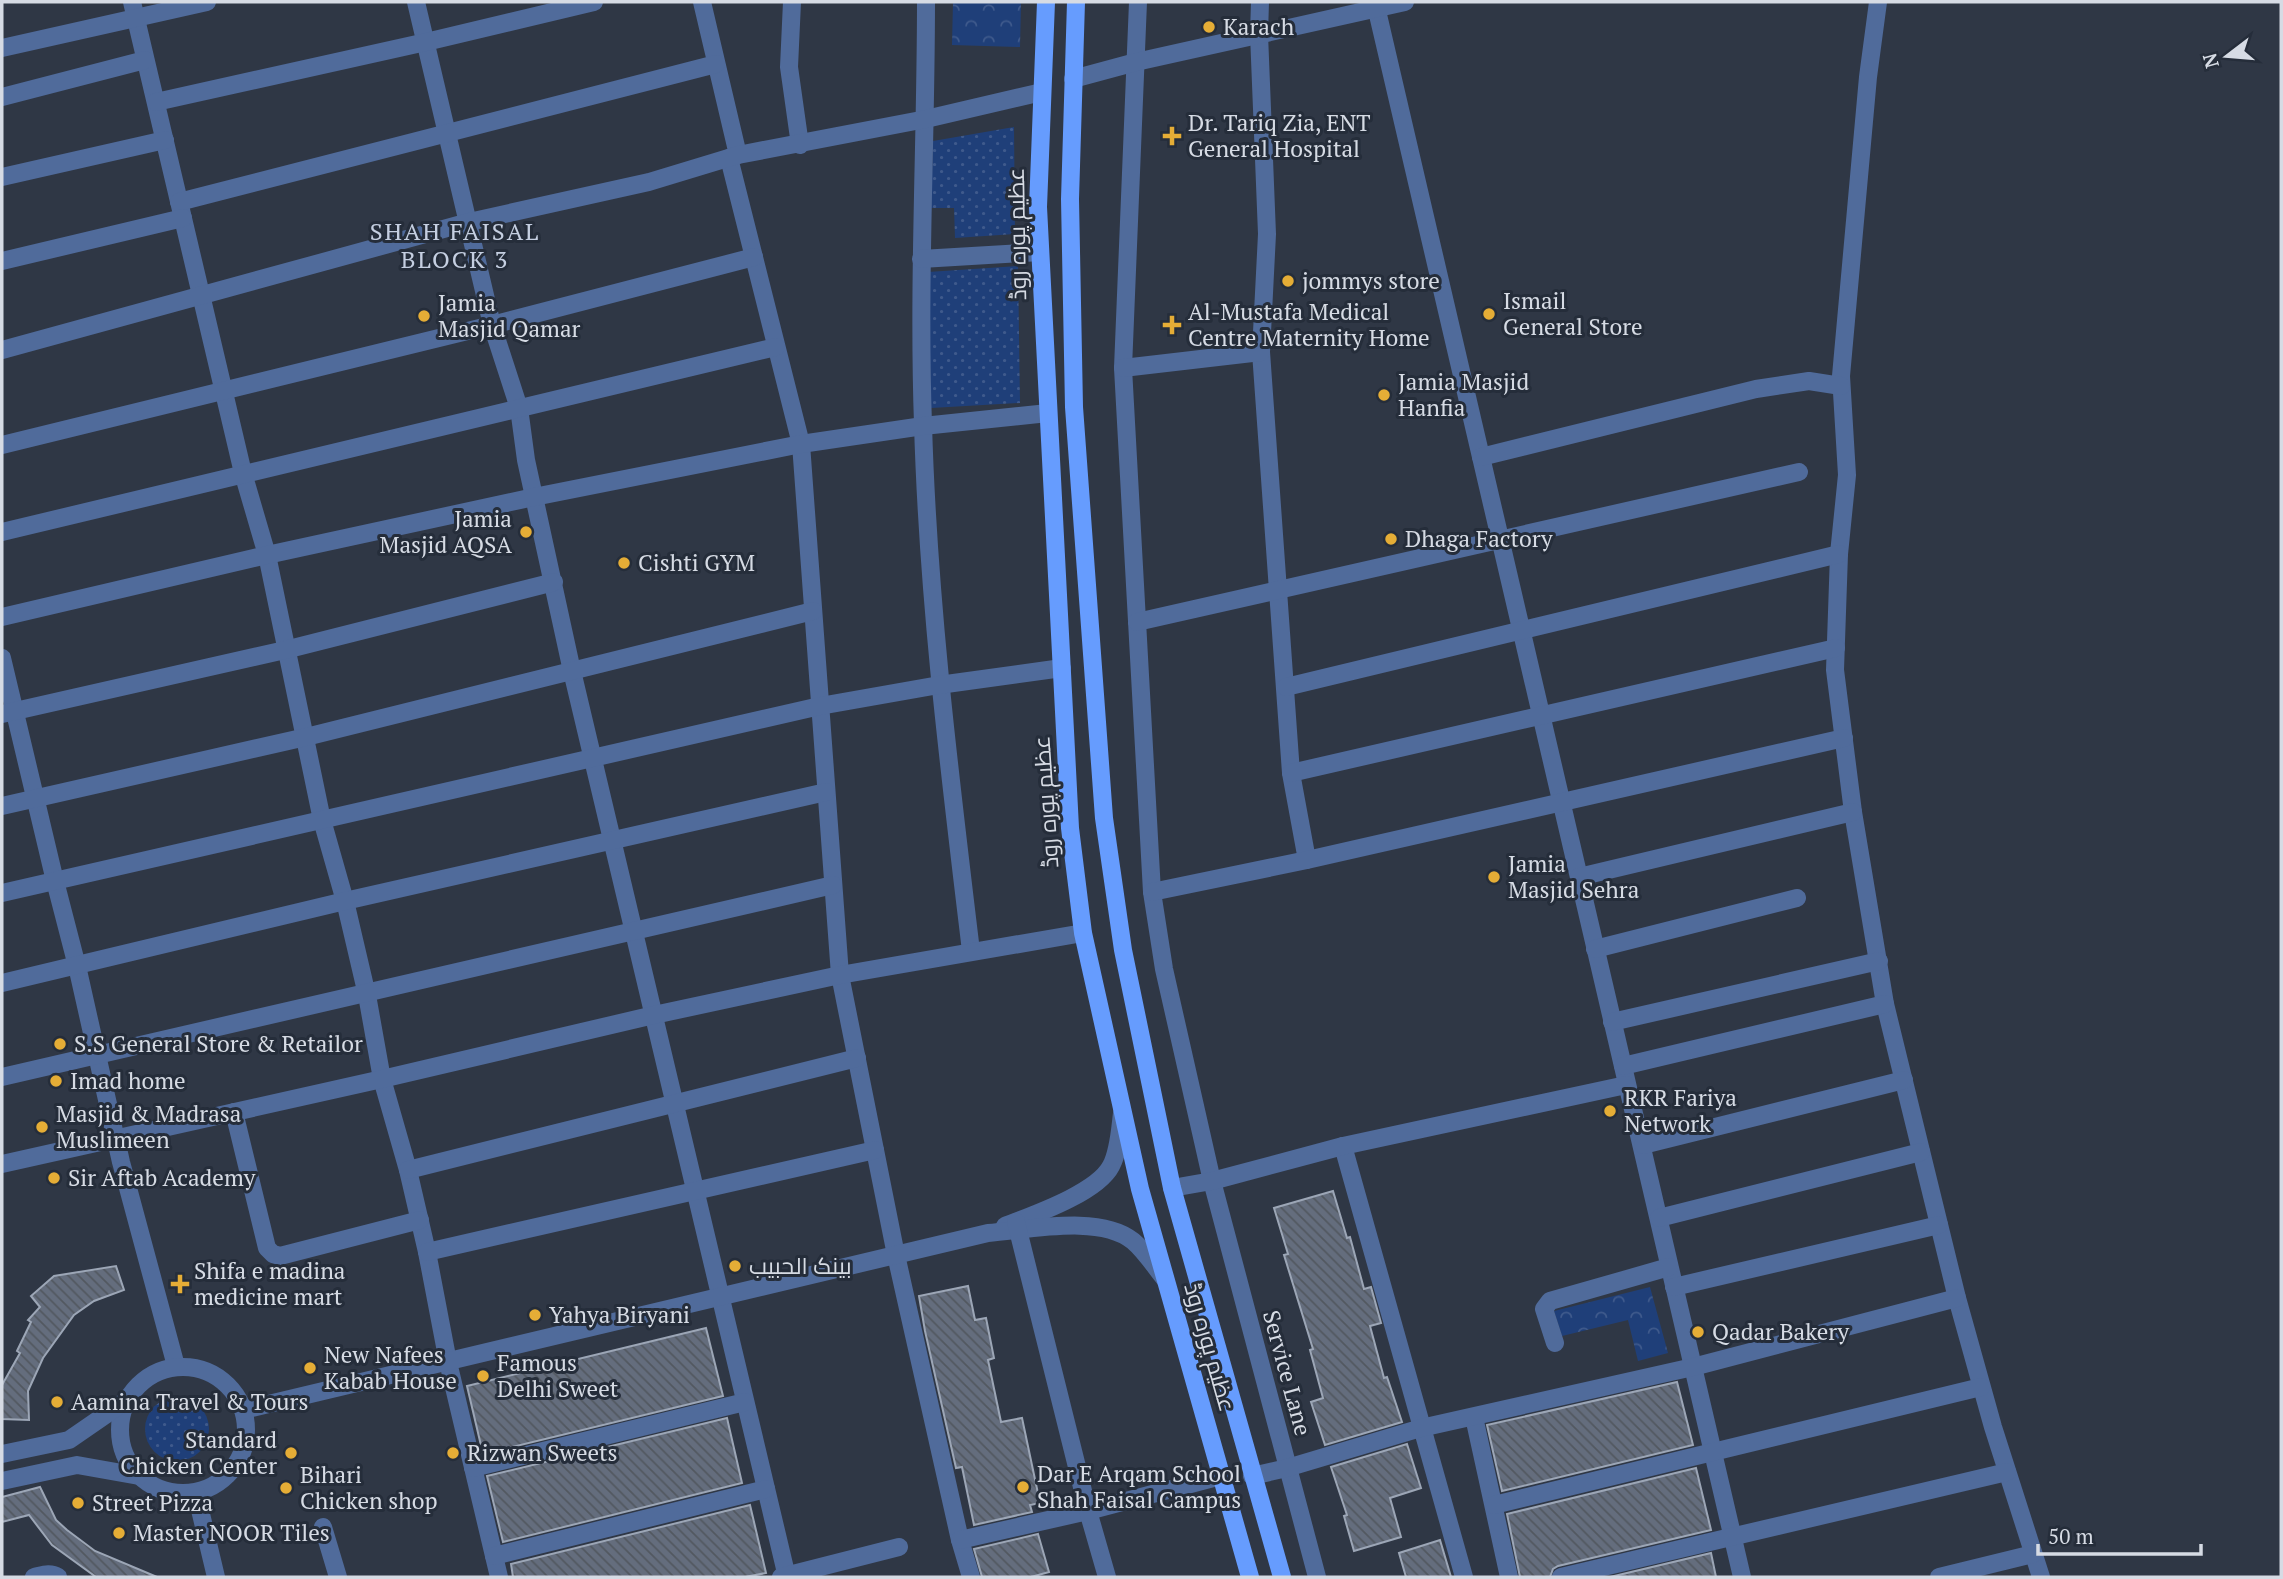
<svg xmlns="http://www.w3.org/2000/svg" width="2283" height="1579" viewBox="0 0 2283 1579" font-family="'PT Serif',Cairo,serif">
  <defs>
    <pattern id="grass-dots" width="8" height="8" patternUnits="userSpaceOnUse" patternTransform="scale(1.75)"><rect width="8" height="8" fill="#1f3f79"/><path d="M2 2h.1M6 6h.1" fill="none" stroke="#3f5a8c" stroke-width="1.8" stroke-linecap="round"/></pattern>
    <pattern id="park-crowns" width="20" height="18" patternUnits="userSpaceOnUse" patternTransform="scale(1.75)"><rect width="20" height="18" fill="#1f3f79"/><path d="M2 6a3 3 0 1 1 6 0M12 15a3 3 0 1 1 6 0" fill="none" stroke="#3f5a8c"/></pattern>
    <pattern id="building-back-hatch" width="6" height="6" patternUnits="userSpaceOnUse" patternTransform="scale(1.75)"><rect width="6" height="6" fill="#646d7d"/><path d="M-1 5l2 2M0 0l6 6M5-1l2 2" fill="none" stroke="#525860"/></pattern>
  </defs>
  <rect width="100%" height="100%" fill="#2f3745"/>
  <g fill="url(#grass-dots)">
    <polygon points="1014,127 1015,234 955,238 954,208 931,208 933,141"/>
    <polygon points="1018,266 1020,403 931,408 928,272"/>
    <circle cx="177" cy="1429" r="32"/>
  </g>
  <g fill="url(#park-crowns)">
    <polygon points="953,2 1021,2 1020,47 952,45"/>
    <polygon points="1650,1287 1668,1353 1638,1361 1628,1320 1562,1336 1554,1311"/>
  </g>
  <g fill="url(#building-back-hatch)" stroke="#9ca6b6" stroke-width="2">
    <polygon points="1333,1191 1347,1238 1350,1237 1364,1289 1371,1287 1381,1323 1370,1326 1384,1378 1387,1377 1402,1422 1325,1445 1311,1402 1323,1398 1310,1350 1313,1349 1284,1255 1288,1254 1274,1208"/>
    <polygon points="116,1266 124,1290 94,1301 74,1315 43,1358 28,1391 29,1420 2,1419 2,1385 20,1353 17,1351 31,1322 28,1320 40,1307 31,1296 54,1276"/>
    <polygon points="968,1286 975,1320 986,1318 994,1358 988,1360 1001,1422 1022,1418 1040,1503 1030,1505 1032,1512 974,1525 962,1467 956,1468 925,1331 919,1296"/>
    <polygon points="706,1328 723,1396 483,1454 467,1386"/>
    <polygon points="1677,1382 1693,1445 1502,1491 1487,1425"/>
    <polygon points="727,1418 742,1483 503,1542 487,1476"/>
    <polygon points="1407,1444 1421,1488 1390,1498 1401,1537 1354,1551 1344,1516 1347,1515 1331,1467"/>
    <polygon points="1696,1468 1711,1530 1558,1566 1553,1569 1550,1577 1520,1577 1507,1514"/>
    <polygon points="40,1487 56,1520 67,1530 95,1551 157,1577 96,1577 52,1545 29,1515 2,1522 2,1497"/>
    <polygon points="750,1505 766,1573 745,1577 513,1577 511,1564"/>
    <polygon points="1038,1534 1049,1572 1031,1577 982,1577 974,1549"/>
    <polygon points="1440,1540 1451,1577 1406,1577 1399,1553"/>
    <polygon points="1711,1553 1716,1577 1610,1577"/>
  </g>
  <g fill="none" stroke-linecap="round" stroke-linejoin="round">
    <g stroke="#506b9b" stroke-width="18">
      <polyline points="132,2 243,473 267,555 322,820 345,901 367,995 382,1079 408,1170 427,1252 448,1362 499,1577"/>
      <polyline points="416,2 492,325 519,408 526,460 572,671 787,1577"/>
      <polyline points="702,2 738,155"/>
      <polyline points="792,2 789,67 800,145"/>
      <path d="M926,2c0,141 -8,281 -3,422 5,177 27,352 48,527"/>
      <polyline points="1138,2 1123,368 1152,892 1164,969 1212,1181 1317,1577"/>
      <polyline points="1260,2 1259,34 1267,234 1261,352 1291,773 1307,860"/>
      <polyline points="1375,2 1742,1577"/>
      <polyline points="1878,2 1868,77 1841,376 1847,475 1839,554 1835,670 1853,812 1885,1004 1957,1298 1993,1427 2041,1577"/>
      <polyline points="2,48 207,2"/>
      <polyline points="1073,79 1136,62 1405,2"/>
      <polyline points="2,97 145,60"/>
      <polyline points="156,102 426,42 594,2"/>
      <polyline points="729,158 801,444 840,975 896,1255 960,1540 971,1577"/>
      <polyline points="2,177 165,140"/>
      <polyline points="179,202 716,64"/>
      <polyline points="921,259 1040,252"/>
      <polyline points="2,261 183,218"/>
      <polyline points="2,350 469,222 649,182 738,155 926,119 1042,92"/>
      <polyline points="1123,368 1261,352"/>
      <polyline points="2,445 492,325 754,257"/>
      <polyline points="1481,457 1756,389 1809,381 1841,386"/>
      <polyline points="2,532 776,347"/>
      <polyline points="2,617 267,555 534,497 801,444 923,426 1048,413"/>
      <polyline points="1137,622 1799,472"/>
      <polyline points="2,658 55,881 77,966 121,1162 176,1366"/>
      <polyline points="1286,687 1839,554"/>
      <polyline points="2,714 285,650 554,582"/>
      <polyline points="1291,773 1836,648"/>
      <polyline points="2,806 306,737 813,611"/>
      <polyline points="1579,877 1853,812"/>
      <polyline points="1152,892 1307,860 1844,738"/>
      <polyline points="2,893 820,706 939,685 1062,668"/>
      <polyline points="1595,949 1797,898"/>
      <polyline points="2,983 345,901 826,792"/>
      <polyline points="1612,1022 1879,961"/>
      <polyline points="1623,1066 1885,1004"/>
      <polyline points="2,1077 833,885"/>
      <polyline points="234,1112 267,1248 273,1254 280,1256 420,1220"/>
      <polyline points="1643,1145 1904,1080"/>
      <polyline points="1343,1146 1464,1577"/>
      <polyline points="2,1164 382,1079 654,1015 840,975 1083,933"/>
      <polyline points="408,1170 857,1058"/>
      <polyline points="1172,1188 1212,1181 1343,1146 1626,1085"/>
      <polyline points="1659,1218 1921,1152"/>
      <path d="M1005,1226c28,-11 92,-33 106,-60 8,-15 9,-37 11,-53"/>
      <polyline points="427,1252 875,1150"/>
      <polyline points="1674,1287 1939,1225"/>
      <polyline points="1555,1343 1544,1309 1550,1301 1669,1267"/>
      <circle cx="183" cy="1430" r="63"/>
      <path d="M243,1410l745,-177c41,-3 112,-19 145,8 12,10 22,26 32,38"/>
      <polyline points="1474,1417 1509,1577"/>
      <polyline points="2,1454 69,1440 127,1400"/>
      <polyline points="473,1468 745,1402"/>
      <polyline points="1252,1476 1287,1468 1421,1428 1693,1367 1957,1298"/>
      <polyline points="2,1481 77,1465 139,1476"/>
      <polyline points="196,1493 216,1577"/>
      <polyline points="1494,1505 1981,1387"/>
      <polyline points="323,1527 338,1577"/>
      <polyline points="960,1540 1088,1511 1016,1222"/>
      <polyline points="494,1556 766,1489"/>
      <path d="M34,1577c9,-2 16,-5 24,0"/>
      <polyline points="781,1577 899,1547"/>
      <polyline points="1107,1577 1088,1511 1221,1476"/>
      <polyline points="1561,1577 2007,1472"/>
      <polyline points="1939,1577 2033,1554"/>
    </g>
    <g stroke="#669cfe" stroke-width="18">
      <polyline points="1046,2 1038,207 1070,828 1083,933 1140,1189 1250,1577"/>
      <polyline points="1076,2 1070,199 1074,407 1104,818 1123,950 1172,1188 1282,1577"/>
    </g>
  </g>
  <g fill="#e5ad36" stroke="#252d3a" stroke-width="2.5">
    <circle cx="1209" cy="27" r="7"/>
    <path d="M1168.5 125.5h7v7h7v7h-7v7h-7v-7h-7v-7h7z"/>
    <circle cx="1288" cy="281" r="7"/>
    <circle cx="1489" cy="314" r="7"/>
    <circle cx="424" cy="316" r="7"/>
    <path d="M1168.5 314.5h7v7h7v7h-7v7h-7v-7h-7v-7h7z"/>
    <circle cx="1384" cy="395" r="7"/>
    <circle cx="526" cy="532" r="7"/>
    <circle cx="1391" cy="539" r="7"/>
    <circle cx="624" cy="563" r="7"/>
    <circle cx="1494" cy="877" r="7"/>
    <circle cx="60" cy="1044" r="7"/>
    <circle cx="56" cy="1081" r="7"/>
    <circle cx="1610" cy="1111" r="7"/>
    <circle cx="42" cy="1127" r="7"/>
    <circle cx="54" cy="1178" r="7"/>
    <circle cx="735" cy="1266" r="7"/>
    <path d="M176.5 1273.5h7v7h7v7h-7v7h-7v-7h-7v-7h7z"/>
    <circle cx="535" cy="1315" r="7"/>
    <circle cx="1698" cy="1332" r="7"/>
    <circle cx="310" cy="1368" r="7"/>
    <circle cx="483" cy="1376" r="7"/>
    <circle cx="57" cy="1402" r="7"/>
    <circle cx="291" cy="1453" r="7"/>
    <circle cx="453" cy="1453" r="7"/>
    <circle cx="1023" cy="1487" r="7"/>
    <circle cx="286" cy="1488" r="7"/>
    <circle cx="78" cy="1503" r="7"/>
    <circle cx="119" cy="1533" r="7"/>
  </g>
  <g text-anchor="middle" stroke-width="6" stroke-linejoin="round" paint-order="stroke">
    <g font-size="23" fill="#d6dbe4" stroke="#252d3a" text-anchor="start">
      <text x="1223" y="35">Karach</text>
      <text x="1188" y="131">Dr. Tariq Zia, ENT<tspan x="1188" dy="26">General Hospital</tspan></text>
      <text x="1302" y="289">jommys store</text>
      <text x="1503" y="309">Ismail<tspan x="1503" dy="26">General Store</tspan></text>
      <text x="438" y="311">Jamia<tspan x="438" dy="26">Masjid Qamar</tspan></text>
      <text x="1188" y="320">Al-Mustafa Medical<tspan x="1188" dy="26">Centre Maternity Home</tspan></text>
      <text x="1398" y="390">Jamia Masjid<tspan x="1398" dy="26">Hanfia</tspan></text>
      <text x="512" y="527" text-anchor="end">Jamia<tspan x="512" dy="26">Masjid AQSA</tspan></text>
      <text x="1405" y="547">Dhaga Factory</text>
      <text x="638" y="571">Cishti GYM</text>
      <text x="1508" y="872">Jamia<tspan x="1508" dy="26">Masjid Sehra</tspan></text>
      <text x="74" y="1052">S.S General Store &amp; Retailor</text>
      <text x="70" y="1089">Imad home</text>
      <text x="1624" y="1106">RKR Fariya<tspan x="1624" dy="26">Network</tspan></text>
      <text x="56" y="1122">Masjid &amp; Madrasa<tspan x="56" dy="26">Muslimeen</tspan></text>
      <text x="68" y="1186">Sir Aftab Academy</text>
      <text x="749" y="1274">بينک الحبيب</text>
      <text x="194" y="1279">Shifa e madina<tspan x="194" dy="26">medicine mart</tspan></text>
      <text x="549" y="1323">Yahya Biryani</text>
      <text x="1712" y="1340">Qadar Bakery</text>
      <text x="324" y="1363">New Nafees<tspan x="324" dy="26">Kabab House</tspan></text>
      <text x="497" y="1371">Famous<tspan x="497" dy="26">Delhi Sweet</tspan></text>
      <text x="71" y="1410">Aamina Travel &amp; Tours</text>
      <text x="277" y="1448" text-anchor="end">Standard<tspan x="277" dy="26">Chicken Center</tspan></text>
      <text x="467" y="1461">Rizwan Sweets</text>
      <text x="1037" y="1482">Dar E Arqam School<tspan x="1037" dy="26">Shah Faisal Campus</tspan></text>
      <text x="300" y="1483">Bihari<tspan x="300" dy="26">Chicken shop</tspan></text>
      <text x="92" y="1511">Street Pizza</text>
      <text x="133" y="1541">Master NOOR Tiles</text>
    </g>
    <g font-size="23" fill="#d6dbe4" stroke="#252d3a">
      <text transform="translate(1017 234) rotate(-91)" y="8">عظیم پورہ روڈ</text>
      <text transform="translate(1046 802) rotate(-94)" y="8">عظیم پورہ روڈ</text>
      <text transform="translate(1210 1347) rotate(74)" y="8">عظیم پورہ روڈ</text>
      <text transform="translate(1287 1373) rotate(75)" y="8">Service Lane</text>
    </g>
    <g font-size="24" letter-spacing="2" fill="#c5cfe1" stroke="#252d3a">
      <text x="455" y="240">SHAH FAISAL<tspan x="455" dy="28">BLOCK 3</tspan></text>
    </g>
  </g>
  <rect width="2283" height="1579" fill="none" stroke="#d6dbe4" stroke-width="7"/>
  <g transform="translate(2227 56) rotate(254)" stroke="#252d3a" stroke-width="5" paint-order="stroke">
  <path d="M0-5L12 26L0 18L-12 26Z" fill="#d6dbe4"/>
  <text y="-10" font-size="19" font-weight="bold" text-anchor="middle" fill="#d6dbe4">N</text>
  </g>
  <path d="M2038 1544v10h163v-10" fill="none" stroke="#d6dbe4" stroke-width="3.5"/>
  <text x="2048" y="1544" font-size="21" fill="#d6dbe4" stroke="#252d3a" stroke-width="5" paint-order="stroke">50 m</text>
</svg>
